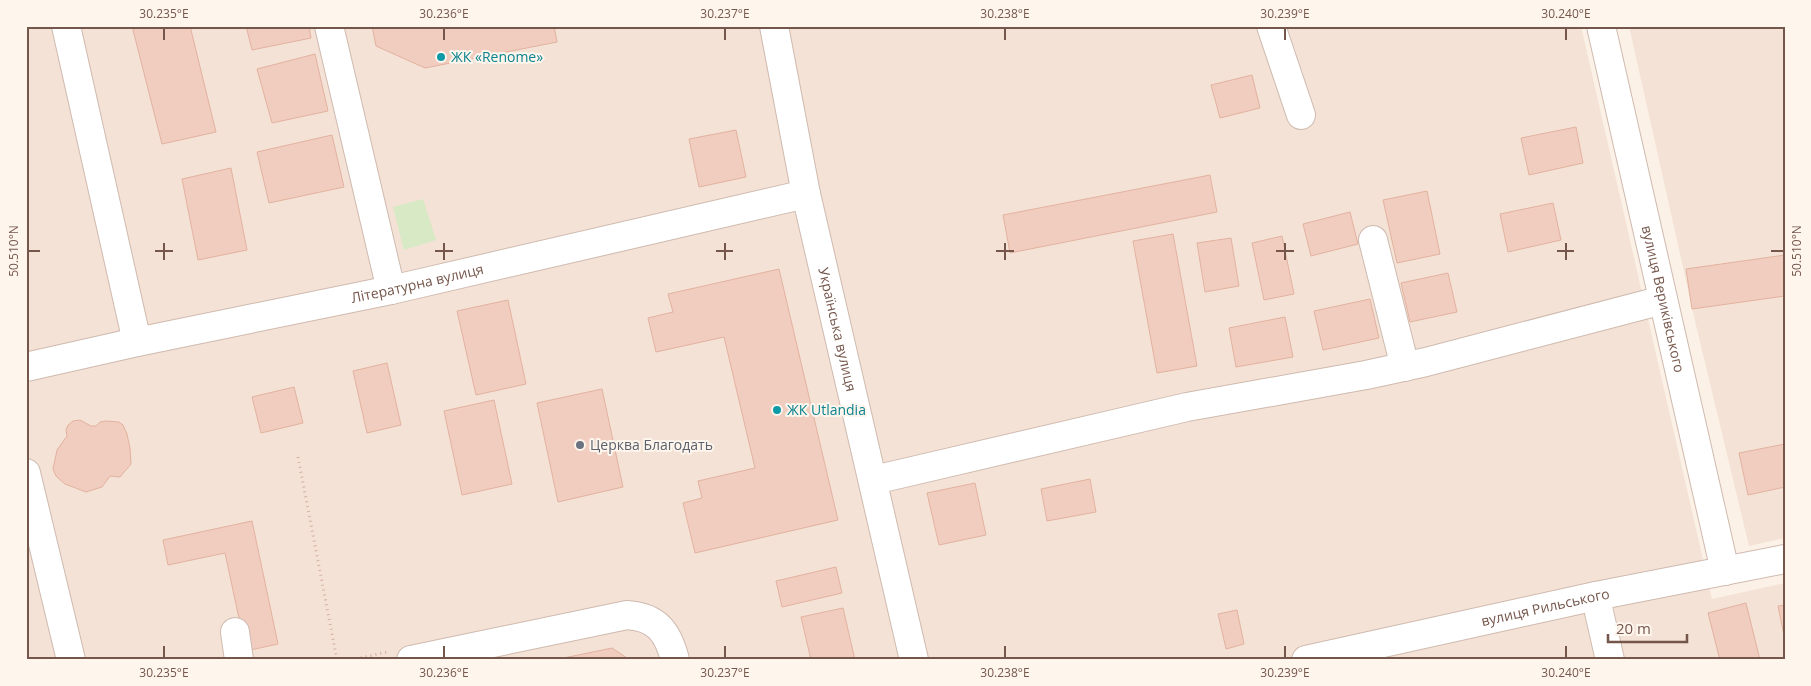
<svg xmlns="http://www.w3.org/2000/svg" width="1811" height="686" viewBox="0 0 1811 686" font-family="'Open Sans',sans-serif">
  <rect width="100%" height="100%" fill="#fcf1e6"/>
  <g fill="#f3e2d5">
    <polygon points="26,26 1581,26 1712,599 1785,583 1785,660 26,660"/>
    <polygon points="1629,26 1785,26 1785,538 1749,546 1695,321"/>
  </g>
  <polygon fill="#d7e9c5" points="423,199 436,240 404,250 393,207"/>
  <g fill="#f0cdbf" stroke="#e3b29f">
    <polygon points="132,26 190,26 216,132 162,144"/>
    <polygon points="246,26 309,26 311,38 252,50"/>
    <polygon points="372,26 554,26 557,42 425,68 376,46"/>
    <polygon points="315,54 328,111 272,123 257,69"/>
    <polygon points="1252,75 1260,108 1220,118 1211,85"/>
    <polygon points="1576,127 1583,163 1529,175 1521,138"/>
    <polygon points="736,130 746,177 699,187 689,139"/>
    <polygon points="332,135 344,187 269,203 257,152"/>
    <polygon points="231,168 247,250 198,260 182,179"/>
    <polygon points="1210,175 1217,212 1010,253 1003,215"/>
    <polygon points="1427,191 1440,254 1397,263 1383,200"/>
    <polygon points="1553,203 1561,240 1508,252 1500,214"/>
    <polygon points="1350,212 1358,244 1311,256 1303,224"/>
    <polygon points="1173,234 1197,366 1157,373 1133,241"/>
    <polygon points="1282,236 1294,294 1264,300 1252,243"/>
    <polygon points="1231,238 1239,286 1205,292 1197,243"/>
    <polygon points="1785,255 1785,296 1692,309 1686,269"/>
    <polygon points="779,269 838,520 695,553 683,503 702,498 698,481 755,468 724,337 656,352 648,318 673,312 668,294"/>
    <polygon points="1448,273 1457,312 1410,322 1401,283"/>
    <polygon points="1370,299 1379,338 1323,350 1314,311"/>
    <polygon points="508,300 526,384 476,395 457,311"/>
    <polygon points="1285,317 1293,357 1236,367 1229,328"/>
    <polygon points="387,363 401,425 367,433 353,371"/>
    <polygon points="294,387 303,423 261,433 252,397"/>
    <polygon points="602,389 623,487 558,502 537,403"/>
    <polygon points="494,400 512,484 462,495 444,411"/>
    <polygon points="80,420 91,426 96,426 100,422 106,421 119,422 123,425 127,434 130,448 131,464 120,477 110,476 102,487 86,492 65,484 56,476 53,469 57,450 67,436 66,430 68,425 73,421"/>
    <polygon points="1785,444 1785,487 1748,495 1739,453"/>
    <polygon points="1090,479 1096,512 1047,521 1041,489"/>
    <polygon points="975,483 986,535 939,545 927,493"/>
    <polygon points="252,521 278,644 246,651 225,553 168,565 163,540"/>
    <polygon points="836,567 842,593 782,607 776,581"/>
    <polygon points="1746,603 1760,660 1720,660 1708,613"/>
    <polygon points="1785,605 1785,640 1778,606"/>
    <polygon points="843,608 855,660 811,660 801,617"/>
    <polygon points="1237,610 1244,644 1226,649 1218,614"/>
    <polygon points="612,648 630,660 554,660"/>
  </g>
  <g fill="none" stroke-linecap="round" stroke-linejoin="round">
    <g stroke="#cfbaaf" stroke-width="30">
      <g id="minor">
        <polyline points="66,26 137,342"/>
        <polyline points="329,26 391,290"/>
        <path id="s1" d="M774,26l32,168 108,466"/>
        <polyline points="1271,26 1301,115"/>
        <path id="s2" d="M1601,26l124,545"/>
        <polyline points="1373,240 1405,367"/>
        <path id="s3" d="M26,367l111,-25 254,-52 415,-96"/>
        <polyline points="26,473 71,660"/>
        <polyline points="874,480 1187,407 1366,375 1426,362 1663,300"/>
        <polyline points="1596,596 1599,612 1610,660"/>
        <polyline points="235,632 239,660"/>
        <path d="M411,660l216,-45c30,2 41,17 48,45"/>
        <path id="s4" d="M1306,660l290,-64 189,-37"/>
      </g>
    </g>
    <g stroke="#d5b0a2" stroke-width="3" stroke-dasharray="1 4" stroke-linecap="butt">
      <polyline points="298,457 337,660"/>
      <polyline points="351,660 387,652"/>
    </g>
    <use href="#minor" stroke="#fff" stroke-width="28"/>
  </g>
  <path fill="none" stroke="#75564b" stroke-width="2" d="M164,28v12M444,28v12M725,28v12M1005,28v12M1285,28v12M1566,28v12M164,243v17M444,243v17M725,243v17M1005,243v17M1285,243v17M1566,243v17M28,251h12M155,251h18M435,251h18M716,251h17M996,251h18M1276,251h18M1557,251h17M1771,251h13M164,646v12M444,646v12M725,646v12M1005,646v12M1285,646v12M1566,646v12"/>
  <g fill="#0f9aa8" stroke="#fef6ed" stroke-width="2">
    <circle cx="441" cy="57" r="5"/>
    <circle cx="777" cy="410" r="5"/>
  </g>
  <circle fill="#6b7280" stroke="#fef6ed" stroke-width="2" cx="580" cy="445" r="5"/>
  <g text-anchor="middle" stroke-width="4" stroke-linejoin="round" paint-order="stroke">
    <g font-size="14" fill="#0d838f" stroke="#fef6ed" text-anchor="start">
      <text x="451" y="62">ЖК «Renome»</text>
      <text x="787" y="415">ЖК Utlandia</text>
    </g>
    <g font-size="14" fill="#75564b" stroke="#fef6ed">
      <text dy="5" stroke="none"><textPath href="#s3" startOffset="400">Літературна вулиця</textPath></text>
      <text dy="5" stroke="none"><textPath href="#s2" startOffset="280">вулиця Вериківського</textPath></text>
      <text dy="5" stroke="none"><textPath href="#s1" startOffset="310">Українська вулиця</textPath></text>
      <text dy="5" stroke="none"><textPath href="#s4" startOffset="245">вулиця Рильського</textPath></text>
    </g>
    <g font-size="14" fill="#5b616d" stroke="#fef6ed" text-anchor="start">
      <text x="590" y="450">Церква Благодать</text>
    </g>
  </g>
  <rect width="1811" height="686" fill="none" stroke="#fef6ed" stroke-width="55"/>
  <path d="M1608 634v8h79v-8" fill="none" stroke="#75564b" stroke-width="2.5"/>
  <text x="1616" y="634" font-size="15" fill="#75564b" stroke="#fef6ed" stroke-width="4" paint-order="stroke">20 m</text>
  <rect x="28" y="28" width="1756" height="630" fill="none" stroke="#75564b" stroke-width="2"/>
  <g font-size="12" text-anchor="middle" fill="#75564b">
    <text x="164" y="18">30.235°E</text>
    <text x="444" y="18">30.236°E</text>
    <text x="725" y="18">30.237°E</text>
    <text x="1005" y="18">30.238°E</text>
    <text x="1285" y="18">30.239°E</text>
    <text x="1566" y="18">30.240°E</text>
    <text transform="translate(14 251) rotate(-90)" y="4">50.510°N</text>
    <text transform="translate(1797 251) rotate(-90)" y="4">50.510°N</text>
    <text x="164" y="677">30.235°E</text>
    <text x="444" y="677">30.236°E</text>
    <text x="725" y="677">30.237°E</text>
    <text x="1005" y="677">30.238°E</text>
    <text x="1285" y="677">30.239°E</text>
    <text x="1566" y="677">30.240°E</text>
  </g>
</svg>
